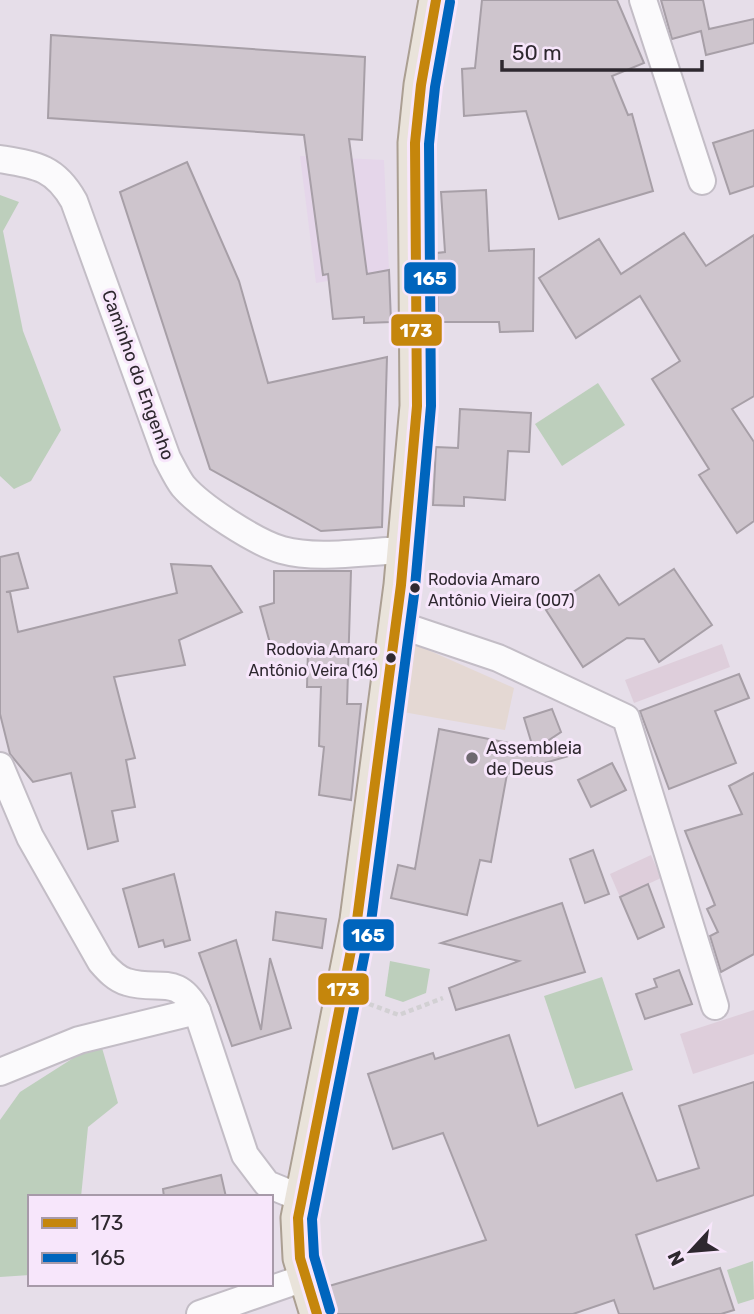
<svg xmlns="http://www.w3.org/2000/svg" width="754" height="1314" viewBox="0 0 754 1314" font-family="Rubik,sans-serif">
  <rect width="100%" height="100%" fill="#e6dee9"/>
  <polygon fill="#e4d8d3" points="410,642 514,688 505,730 403,712"/>
  <g fill="#decedb">
    <polygon points="722,644 730,667 634,703 625,680"/>
    <polygon points="651,855 661,878 620,897 610,874"/>
    <polygon points="754,1010 754,1054 693,1074 680,1034"/>
  </g>
  <polygon fill="#e5d6ea" points="300,156 384,160 389,270 316,283"/>
  <g fill="#bdcfbc">
    <polygon points="0,195 19,202 3,231 23,331 61,430 31,481 14,489 0,476"/>
    <polygon points="598,383 625,425 562,466 535,424"/>
    <polygon points="390,961 430,969 426,993 403,1002 385,996"/>
    <polygon points="602,977 633,1070 575,1089 544,996"/>
    <polygon points="100,1041 118,1103 88,1127 81,1197 30,1197 30,1275 0,1277 0,1120 20,1092"/>
    <polygon points="753,1261 754,1299 738,1304 727,1270"/>
  </g>
  <g fill="#cec5cd" stroke="#a79fa7" stroke-width="2">
    <polygon points="482,0 617,0 644,63 612,76 628,115 632,114 653,191 559,219 526,111 464,116 462,69 475,68"/>
    <polygon points="661,0 703,0 709,29 754,19 754,43 706,55 701,31 672,39"/>
    <polygon points="51,35 365,57 362,140 349,139 367,274 389,270 391,322 364,323 364,317 333,319 328,274 323,275 304,135 48,118"/>
    <polygon points="754,130 754,186 730,194 713,143"/>
    <polygon points="187,162 239,281 268,383 387,357 382,527 321,531 210,469 120,192"/>
    <polygon points="486,190 489,251 534,249 533,331 500,332 499,322 438,322 437,253 445,252 441,192"/>
    <polygon points="684,233 706,266 754,235 754,396 732,409 754,442 754,521 737,533 699,475 709,469 652,379 680,361 640,296 576,338 539,278 599,239 621,274"/>
    <polygon points="460,409 531,413 529,452 508,451 505,500 464,497 464,506 433,505 436,447 458,448"/>
    <polygon points="18,553 28,588 6,592 10,592 18,632 177,593 171,564 211,566 242,612 179,640 185,665 114,677 135,758 126,760 135,807 112,811 118,841 88,849 71,773 33,782 10,754 0,714 0,557"/>
    <polygon points="674,569 712,625 659,662 644,639 627,638 583,667 546,610 599,575 619,605"/>
    <polygon points="274,571 351,571 347,704 361,704 351,800 319,795 324,747 319,746 321,687 307,687 308,648 273,654 260,607 274,603"/>
    <polygon points="739,674 749,698 715,711 736,763 669,789 640,711"/>
    <polygon points="552,709 561,732 537,748 572,755 507,774 491,862 480,860 467,915 391,898 398,865 415,869 439,729 533,748 524,718"/>
    <polygon points="612,763 626,790 591,807 578,780"/>
    <polygon points="754,773 754,954 721,972 710,936 718,932 707,909 715,905 685,831 742,814 729,786"/>
    <polygon points="593,850 609,894 585,903 570,859"/>
    <polygon points="174,874 190,940 165,947 163,940 139,947 123,889"/>
    <polygon points="648,884 664,927 638,939 620,897"/>
    <polygon points="562,903 585,972 456,1010 449,988 519,961 441,943"/>
    <polygon points="276,912 326,919 322,948 273,940"/>
    <polygon points="236,940 261,1030 270,958 291,1028 232,1046 199,953"/>
    <polygon points="679,970 692,1004 645,1019 636,994 657,987 654,979"/>
    <polygon points="509,1035 538,1126 622,1093 657,1181 699,1168 679,1106 754,1082 754,1195 636,1235 654,1289 720,1268 734,1310 721,1314 619,1314 614,1300 573,1314 336,1314 329,1286 486,1240 443,1133 393,1149 368,1074 433,1053 435,1059"/>
    <polygon points="221,1175 226,1197 164,1197 163,1189"/>
  </g>
  <g fill="none" stroke-linecap="round" stroke-linejoin="round">
    <g stroke="#c3bdc6" stroke-width="30">
      <g id="minor">
        <polyline points="643,0 702,181"/>
        <path d="M0,159c36,6 55,8 74,42l93,257c5,9 10,20 16,28 18,21 72,56 99,64 35,10 87,1 123,0"/>
        <polyline points="397,624 498,658 626,718 715,1006"/>
        <path d="M0,766l30,71 71,125c7,8 15,17 26,20 32,10 50,-9 70,29l48,144 22,29 34,14"/>
        <polyline points="0,1072 79,1040 197,1011"/>
        <polyline points="200,1314 304,1278"/>
      </g>
    </g>
    <g stroke="#ab9f92" stroke-width="37">
      <polyline id="major" points="317,1314 300,1258 298,1218 357,920 401,585 417,406 415,143 421,85 436,0"/>
    </g>
    <polyline stroke="#d2d0d3" stroke-width="4.5" stroke-dasharray="5 3.5" stroke-linecap="butt" points="369,1004 399,1015 443,998"/>
    <use href="#minor" stroke="#fbfafc" stroke-width="26"/>
    <use href="#major" stroke="#e9e3da" stroke-width="33"/>
    <g stroke="#f7e6fb" stroke-width="16">
      <polyline id="bus-1" points="317,1314 300,1258 298,1218 357,920 401,585 417,406 415,143 421,85 436,0"/>
    </g>
    <g stroke="#f7e6fb" stroke-width="16">
      <polyline id="bus-2" points="330,1310 314,1256 312,1219 371,922 415,587 431,406 429,144 435,87 450,2"/>
    </g>
    <use href="#bus-1" stroke="#c5860c" stroke-width="10"/>
    <use href="#bus-2" stroke="#0065bd" stroke-width="10"/>
  </g>
  <g fill="#2e282f" stroke="#f7e6fb" stroke-width="2.5">
    <circle cx="415" cy="588" r="6"/>
    <circle cx="391" cy="658" r="6"/>
  </g>
  <circle fill="#6e6870" stroke="#f7e6fb" stroke-width="2.5" cx="472" cy="758" r="7"/>
  <g text-anchor="middle" stroke-width="6" stroke-linejoin="round" paint-order="stroke">
    <g font-size="16" fill="#2e282f" stroke="#f7e6fb" text-anchor="start">
      <text x="428" y="585">Rodovia Amaro<tspan x="428" dy="21">Antônio Vieira (007)</tspan></text>
      <text x="378" y="655" text-anchor="end">Rodovia Amaro<tspan x="378" dy="21">Antônio Veira (16)</tspan></text>
    </g>
    <g font-size="18" fill="#2e282f" stroke="#f7e6fb">
      <text transform="translate(138 375) rotate(70)" y="6">Caminho do Engenho</text>
    </g>
    <g font-size="18" fill="#2e282f" stroke="#f7e6fb" text-anchor="start">
      <text x="486" y="754">Assembleia<tspan x="486" dy="21">de Deus</tspan></text>
    </g>
  </g>
  <g stroke="#f7e6fb" stroke-width="2.5">
    <rect x="403" y="261" width="54" height="34" rx="7" fill="#0065bd"/>
    <rect x="390" y="313" width="53" height="34" rx="7" fill="#c5860c"/>
    <rect x="342" y="918" width="53" height="34" rx="7" fill="#0065bd"/>
    <rect x="317" y="972" width="53" height="34" rx="7" fill="#c5860c"/>
  </g>
  <g font-size="19" text-anchor="middle" font-weight="bold" fill="#fff">
    <text x="430" y="285">165</text>
    <text x="416" y="337">173</text>
    <text x="368" y="942">165</text>
    <text x="343" y="996">173</text>
  </g>
  <rect x="28" y="1195" width="245" height="91" fill="#f7e6fb" stroke="#a79aa9" stroke-width="2"/>
  <rect x="42" y="1218" width="35" height="10" fill="#c5860c" stroke="#a79aa9" stroke-width="2"/>
  <text x="91" y="1230" font-size="21" fill="#2e282f">173</text>
  <rect x="42" y="1253" width="35" height="10" fill="#0065bd" stroke="#a79aa9" stroke-width="2"/>
  <text x="91" y="1265" font-size="21" fill="#2e282f">165</text>
  <g transform="translate(691 1251) rotate(244)" stroke="#f7e6fb" stroke-width="5" paint-order="stroke">
  <path d="M0-5L12 26L0 18L-12 26Z" fill="#2e282f"/>
  <text y="-10" font-size="19" font-weight="bold" text-anchor="middle" fill="#2e282f">N</text>
  </g>
  <path d="M502 60v10h200v-10" fill="none" stroke="#2e282f" stroke-width="3.5"/>
  <text x="512" y="60" font-size="21" fill="#2e282f" stroke="#f7e6fb" stroke-width="5" paint-order="stroke">50 m</text>
</svg>
